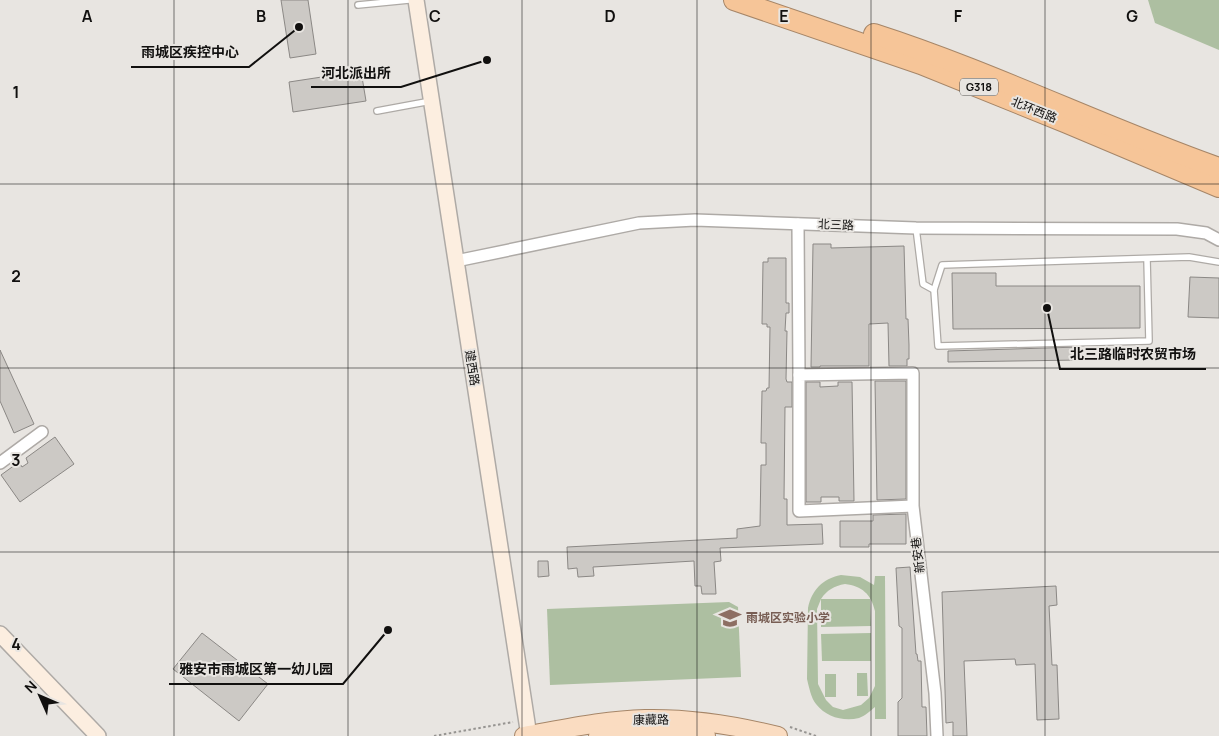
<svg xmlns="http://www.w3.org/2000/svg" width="1219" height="736" viewBox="0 0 1219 736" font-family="Manrope,'Noto Sans SC',sans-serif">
  <rect width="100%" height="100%" fill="#e8e5e1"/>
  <g fill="#adbfa1" fill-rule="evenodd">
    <polygon points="1148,0 1219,0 1219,50 1155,23"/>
    <path d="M841,575l19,2 14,8 1,-9h10l1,143h-11v-12c-5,4 -10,9 -16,11 -15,4 -33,-1 -43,-14 -5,-6 -7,-17 -9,-25l1,-71c4,-18 14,-29 33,-33zM845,584c17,2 26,10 30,27v75l-6,12 -8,7 -18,5 -10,-3 -7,-7 -8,-16 -1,-75 4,-10v28l50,-1 -1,-27h-49c6,-9 13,-13 24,-15z"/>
    <polygon points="729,602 738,607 741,677 550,685 547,609"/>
    <polygon points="871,633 871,661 822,661 821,634"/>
    <polygon points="857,673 867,673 868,696 857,696"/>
    <rect x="825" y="674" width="11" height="23"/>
  </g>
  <g fill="#ccc9c5" stroke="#8b8885">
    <polygon points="281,0 308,0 316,54 290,58"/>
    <polygon points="361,71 366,101 293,112 289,82"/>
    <polygon points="813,244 831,244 831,248 904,246 906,319 908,319 909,345 909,359 907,359 907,366 889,366 888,323 869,324 869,366 820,366 820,367 811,367"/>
    <polygon points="768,258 786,258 786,303 789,303 789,313 786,313 785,331 787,331 786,379 787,382 792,382 792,407 785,407 784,499 787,499 787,525 822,524 823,544 720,548 721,561 714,562 716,594 702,594 701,586 695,586 694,561 593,567 594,576 578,577 577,568 568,569 567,547 737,538 737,529 760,526 761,465 766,465 766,443 761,443 762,391 766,391 767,388 769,388 770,327 767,327 767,324 762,324 763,262 768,262"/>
    <polygon points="952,273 996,273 996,286 1140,286 1140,328 953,329"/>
    <polygon points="1190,277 1219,278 1219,318 1188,317"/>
    <polygon points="1079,347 1080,360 948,362 948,351"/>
    <polygon points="0,350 34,424 14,433 0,401"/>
    <polygon points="875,381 906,381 906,499 877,500"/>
    <polygon points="806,382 820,382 820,387 838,386 838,382 852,382 854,501 839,501 839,497 821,497 821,502 806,502"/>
    <polygon points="55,437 74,464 20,502 1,475 19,462 22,467 28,463 26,458"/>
    <polygon points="906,514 906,544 869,544 869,547 840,547 840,521 873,521 873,515"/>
    <polygon points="538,561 548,561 549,576 538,577"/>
    <polygon points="910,567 916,654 917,654 918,661 921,661 922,707 926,707 927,736 898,736 898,702 902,698 902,628 899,626 896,568"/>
    <polygon points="1056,586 1057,605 1049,606 1052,665 1057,665 1059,719 1037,720 1035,664 1016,665 1015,659 964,661 967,736 953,736 953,722 946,723 942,592"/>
    <polygon points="202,633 268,684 239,721 173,669"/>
  </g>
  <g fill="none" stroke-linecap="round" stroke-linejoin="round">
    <g stroke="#aeaaa6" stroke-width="8">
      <g id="lane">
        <polyline points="358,5 409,0"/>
        <polyline points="377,111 431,101"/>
        <polyline points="916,228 923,284 934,290 938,346 1149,341 1147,259"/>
        <polyline points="934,290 942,265 1189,257 1219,262"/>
      </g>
    </g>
    <g stroke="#aeaaa6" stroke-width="14">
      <g id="street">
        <polyline points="798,224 799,375"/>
        <polyline points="456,261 639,223 695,220 916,228 1177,229 1206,233 1219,240"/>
        <polyline points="0,463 42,432"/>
        <polyline points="913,506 799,511 799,375 913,373 913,506 935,693 937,736"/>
      </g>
    </g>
    <g stroke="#aeaaa6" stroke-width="18">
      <g id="secondary">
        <polyline points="416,0 529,736"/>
        <polyline points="0,634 98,736"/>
      </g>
    </g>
    <g stroke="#a68668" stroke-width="20">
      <g id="primary">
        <path d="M524,736c40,-7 81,-16 121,-17 46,-1 89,6 133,17"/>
        <polyline points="598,736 645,732 706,736"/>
      </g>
    </g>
    <g stroke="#a68668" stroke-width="22">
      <g id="highway">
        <polyline points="734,0 921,64 1067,123 1219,187"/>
        <path d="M874,34c118,38 229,93 345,134"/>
      </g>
    </g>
    <g stroke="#969491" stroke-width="2" stroke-dasharray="2.5 2.5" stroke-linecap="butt">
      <polyline points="790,727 816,736"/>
      <polyline points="434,736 513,722"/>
    </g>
    <use href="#lane" stroke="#fff" stroke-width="5.5"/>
    <use href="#street" stroke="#fff" stroke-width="11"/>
    <use href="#secondary" stroke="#fceee0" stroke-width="15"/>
    <use href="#primary" stroke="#fadcc1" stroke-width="18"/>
    <use href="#highway" stroke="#f6c598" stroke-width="20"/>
  </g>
  <path fill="none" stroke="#11100f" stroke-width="1" stroke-opacity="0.55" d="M174,0v736M348,0v736M522,0v736M697,0v736M871,0v736M1045,0v736M0,184h1219M0,368h1219M0,552h1219"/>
  <defs>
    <g id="school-bare" transform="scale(1.725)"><path d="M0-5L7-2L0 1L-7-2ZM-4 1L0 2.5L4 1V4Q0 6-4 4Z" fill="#8d6e63" stroke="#e8e5e1" stroke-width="2.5" paint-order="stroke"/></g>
  </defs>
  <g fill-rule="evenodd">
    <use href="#school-bare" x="730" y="618"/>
  </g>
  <g text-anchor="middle" stroke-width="4" stroke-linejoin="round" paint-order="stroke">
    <rect fill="#e8e5e1" stroke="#52504e" stroke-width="1" x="960" y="78.5" width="38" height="17" rx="4"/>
    <g font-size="11" font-weight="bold" fill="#11100f">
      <text x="979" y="91">G318</text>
    </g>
    <g font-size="12" fill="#11100f" stroke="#e8e5e1">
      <text transform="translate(1034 110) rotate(22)" y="4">北环西路</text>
      <text transform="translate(836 225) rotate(2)" y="4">北三路</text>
      <text transform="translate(472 368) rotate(81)" y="4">建西路</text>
      <text transform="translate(918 555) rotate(-97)" y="4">新安巷</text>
      <text transform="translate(651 720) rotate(-1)" y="4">康藏路</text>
    </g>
    <g font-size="12" font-weight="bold" fill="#785e54" stroke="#e8e5e1" text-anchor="start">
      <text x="746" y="622">雨城区实验小学</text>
    </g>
  </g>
  <g font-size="16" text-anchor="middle" font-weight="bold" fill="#11100f" stroke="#e8e5e1" stroke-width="4" stroke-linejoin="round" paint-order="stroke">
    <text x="87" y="22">A</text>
    <text x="261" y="22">B</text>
    <text x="435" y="22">C</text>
    <text x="610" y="22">D</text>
    <text x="784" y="22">E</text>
    <text x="958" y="22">F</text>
    <text x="1132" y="22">G</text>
    <text x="16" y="98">1</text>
    <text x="16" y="282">2</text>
    <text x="16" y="466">3</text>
    <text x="16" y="650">4</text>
  </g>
  <path fill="none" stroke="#11100f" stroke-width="2" d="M299 27L249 67H131M487 60L401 87H311M1047 308L1060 369H1206M388 630L343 684H169"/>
  <g fill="#11100f" stroke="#e8e5e1" stroke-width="2">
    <circle cx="299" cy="27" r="5"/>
    <circle cx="487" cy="60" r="5"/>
    <circle cx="1047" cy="308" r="5"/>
    <circle cx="388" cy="630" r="5"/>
  </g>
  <g font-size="14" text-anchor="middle" font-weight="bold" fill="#11100f" stroke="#e8e5e1" stroke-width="4" stroke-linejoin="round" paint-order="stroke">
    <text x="190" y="57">雨城区疾控中心</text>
    <text x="356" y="78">河北派出所</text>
    <text x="1133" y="359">北三路临时农贸市场</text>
    <text x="256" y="674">雅安市雨城区第一幼儿园</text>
  </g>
  <g transform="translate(40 696) rotate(315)" stroke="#e8e5e1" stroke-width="4" paint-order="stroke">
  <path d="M0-4L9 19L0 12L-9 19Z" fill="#11100f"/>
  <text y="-8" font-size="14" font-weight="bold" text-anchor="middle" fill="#11100f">N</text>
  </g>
</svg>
